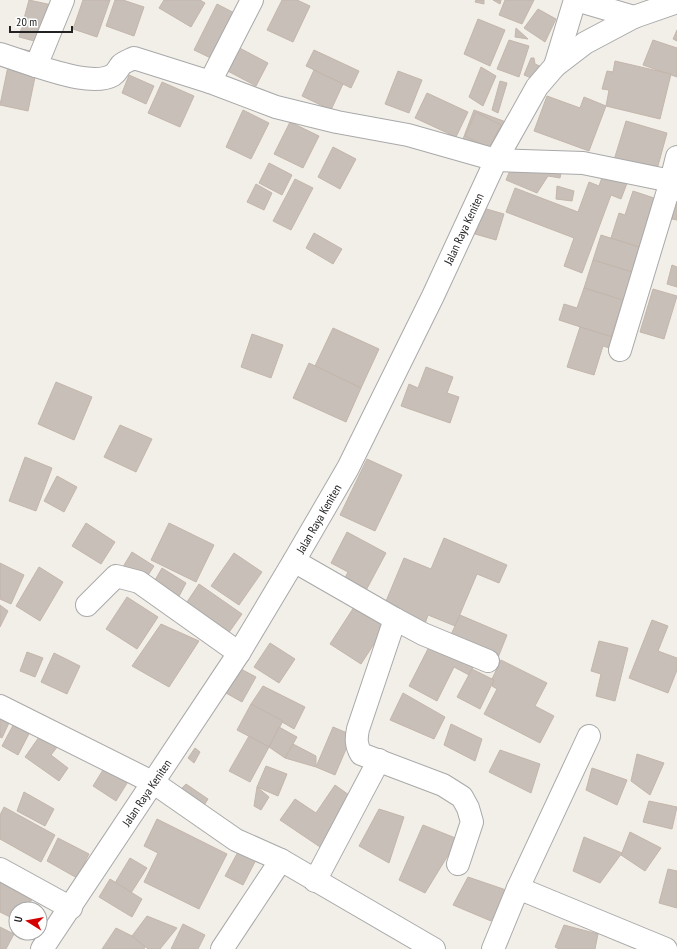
<svg xmlns="http://www.w3.org/2000/svg" width="677" height="949" viewBox="0 0 677 949" font-family="'PT Sans Narrow',sans-serif">
  <rect width="100%" height="100%" fill="#f2efe9"/>
  <g fill="#c7bfb8" stroke="#c4b6ab">
    <polygon points="29,0 52,5 42,43 19,37"/>
    <polygon points="83,0 110,0 97,37 73,29"/>
    <polygon points="115,0 123,0 144,7 134,36 106,26"/>
    <polygon points="164,0 200,0 205,3 191,27 159,8"/>
    <polygon points="282,0 297,0 310,6 293,42 267,30"/>
    <polygon points="476,0 484,0 484,4 475,2"/>
    <polygon points="493,0 501,0 500,4"/>
    <polygon points="505,0 534,0 522,24 499,15"/>
    <polygon points="217,4 244,18 221,63 194,50"/>
    <polygon points="538,9 556,19 545,42 524,28"/>
    <polygon points="478,19 505,30 490,66 464,54"/>
    <polygon points="516,28 528,39 515,37"/>
    <polygon points="677,30 677,41 673,39"/>
    <polygon points="509,40 529,46 519,77 497,69"/>
    <polygon points="653,40 677,48 677,77 643,65"/>
    <polygon points="234,45 268,63 256,86 222,68"/>
    <polygon points="12,47 40,53 28,111 0,105"/>
    <polygon points="314,50 359,71 351,88 306,66"/>
    <polygon points="531,58 534,58 535,64 542,67 536,80 524,75"/>
    <polygon points="615,61 671,74 660,119 606,106 609,90 602,89 607,71 613,72"/>
    <polygon points="481,67 496,76 483,106 469,97"/>
    <polygon points="314,70 343,84 331,110 302,96"/>
    <polygon points="398,71 422,80 409,113 385,104"/>
    <polygon points="129,75 154,86 146,104 122,93"/>
    <polygon points="500,81 507,83 498,113 492,110"/>
    <polygon points="162,82 194,96 180,127 148,113"/>
    <polygon points="427,93 468,112 456,137 415,118"/>
    <polygon points="547,96 580,108 584,97 606,106 589,151 534,131"/>
    <polygon points="243,110 269,123 251,159 226,147"/>
    <polygon points="474,110 506,122 495,151 463,139"/>
    <polygon points="476,112 501,125 489,148 465,136"/>
    <polygon points="626,121 667,133 656,173 614,160"/>
    <polygon points="290,122 319,136 303,168 274,154"/>
    <polygon points="333,147 356,159 340,189 318,177"/>
    <polygon points="515,158 563,164 560,178 548,176 537,193 506,180"/>
    <polygon points="269,163 292,175 282,195 259,183"/>
    <polygon points="605,169 629,178 621,199 611,195 582,273 564,266 574,238 506,212 515,188 578,212 589,182 599,186"/>
    <polygon points="295,179 313,188 291,230 273,221"/>
    <polygon points="256,184 272,193 264,210 247,202"/>
    <polygon points="557,186 574,191 572,201 556,199"/>
    <polygon points="633,191 660,200 645,249 611,238 619,213 625,215"/>
    <polygon points="675,199 677,199 677,220 672,219"/>
    <polygon points="483,208 504,214 496,240 475,234"/>
    <polygon points="314,233 342,249 333,264 306,248"/>
    <polygon points="601,235 645,249 636,274 593,260"/>
    <polygon points="593,260 639,274 630,303 584,288"/>
    <polygon points="672,265 677,267 677,287 667,284"/>
    <polygon points="584,288 623,300 611,337 559,320 564,304 577,308"/>
    <polygon points="653,289 677,296 664,339 640,332"/>
    <polygon points="580,327 619,339 616,350 603,346 594,375 567,367"/>
    <polygon points="333,328 379,349 361,388 315,366"/>
    <polygon points="252,334 283,345 271,378 241,367"/>
    <polygon points="309,363 361,388 346,422 293,398"/>
    <polygon points="426,367 453,377 447,393 459,397 450,423 401,406 409,384 418,388"/>
    <polygon points="56,382 92,397 74,440 38,424"/>
    <polygon points="120,425 152,439 136,472 104,457"/>
    <polygon points="25,457 52,468 36,511 9,501"/>
    <polygon points="367,459 402,475 375,531 340,515"/>
    <polygon points="57,476 77,487 64,512 44,501"/>
    <polygon points="86,523 115,542 101,564 72,546"/>
    <polygon points="169,523 214,545 196,582 151,560"/>
    <polygon points="347,532 386,553 363,596 341,585 348,572 331,563"/>
    <polygon points="444,538 507,565 499,583 477,574 455,626 428,615 425,624 384,606 404,558 431,569"/>
    <polygon points="132,552 154,566 143,583 121,570"/>
    <polygon points="234,553 262,572 239,605 211,586"/>
    <polygon points="0,563 24,575 11,604 0,599"/>
    <polygon points="39,567 63,582 40,621 16,606"/>
    <polygon points="162,568 186,583 176,602 151,587"/>
    <polygon points="199,584 242,614 225,638 183,608"/>
    <polygon points="127,597 158,617 137,649 106,629"/>
    <polygon points="356,604 387,624 361,664 330,644"/>
    <polygon points="0,605 8,611 0,627"/>
    <polygon points="460,615 507,635 497,660 449,639"/>
    <polygon points="652,620 668,626 658,651 677,658 677,670 668,693 629,678"/>
    <polygon points="161,624 199,641 169,687 132,666"/>
    <polygon points="599,641 628,648 615,701 596,696 601,674 591,671"/>
    <polygon points="270,643 295,659 279,683 254,667"/>
    <polygon points="431,643 474,665 469,675 454,667 437,701 409,686"/>
    <polygon points="27,652 43,658 35,677 20,671"/>
    <polygon points="54,653 80,666 67,694 41,682"/>
    <polygon points="501,660 547,683 535,706 554,716 540,743 484,714 497,689 492,686 494,680 492,679"/>
    <polygon points="239,668 256,677 242,702 226,693"/>
    <polygon points="472,669 494,680 480,709 457,697"/>
    <polygon points="263,686 305,707 294,729 251,704"/>
    <polygon points="403,693 445,717 434,739 390,720"/>
    <polygon points="251,704 283,721 269,747 237,730"/>
    <polygon points="0,708 13,714 2,738 0,737"/>
    <polygon points="18,716 34,724 18,755 2,746"/>
    <polygon points="451,724 482,739 475,761 444,745"/>
    <polygon points="279,727 297,737 285,758 269,747"/>
    <polygon points="333,727 352,735 335,775 316,767"/>
    <polygon points="44,730 61,742 51,755 68,768 59,781 25,757"/>
    <polygon points="249,736 269,747 250,782 229,771"/>
    <polygon points="293,744 316,756 316,767 285,758"/>
    <polygon points="195,748 200,752 194,763 188,758"/>
    <polygon points="500,750 540,764 531,793 489,772"/>
    <polygon points="637,754 664,763 650,795 631,781"/>
    <polygon points="106,765 129,780 116,801 93,786"/>
    <polygon points="266,766 287,774 278,796 257,787"/>
    <polygon points="592,768 627,780 617,805 586,790"/>
    <polygon points="186,784 208,799 201,810 177,793"/>
    <polygon points="335,785 356,800 323,849 280,820 295,799 316,813"/>
    <polygon points="257,787 269,797 261,810 254,806"/>
    <polygon points="24,792 54,809 45,826 17,811"/>
    <polygon points="649,801 677,807 672,829 643,822"/>
    <polygon points="4,807 55,835 41,862 0,839 0,815"/>
    <polygon points="379,809 404,817 389,863 359,846"/>
    <polygon points="157,819 227,854 199,909 144,882 158,853 144,846"/>
    <polygon points="423,825 458,839 425,893 399,880"/>
    <polygon points="630,832 661,848 645,871 621,855"/>
    <polygon points="584,837 622,853 600,883 573,871"/>
    <polygon points="58,838 89,854 77,878 47,861"/>
    <polygon points="239,850 256,860 243,885 225,876"/>
    <polygon points="130,858 147,868 131,893 115,883"/>
    <polygon points="668,869 677,871 677,908 659,903"/>
    <polygon points="468,877 509,891 491,921 453,905"/>
    <polygon points="0,879 33,897 27,909 16,909 16,920 0,912"/>
    <polygon points="110,879 142,899 132,917 99,897"/>
    <polygon points="147,916 177,928 160,949 148,949 132,936"/>
    <polygon points="183,924 205,935 198,949 171,949"/>
    <polygon points="564,925 598,934 595,949 559,949 555,947"/>
    <polygon points="0,927 14,934 6,949 0,949"/>
    <polygon points="116,928 132,936 145,947 144,949 102,949"/>
  </g>
  <g fill="none" stroke-linecap="round" stroke-linejoin="round">
    <g stroke="#a9a9a9" stroke-width="24">
      <g id="minor">
        <path d="M63,0l-27,66c19,6 59,20 77,9 4,-3 5,-6 8,-10 3,-3 9,-5 13,-7l76,24 66,25 61,15 71,13 88,25 87,3 88,18 -51,169"/>
        <polyline points="576,0 634,17"/>
        <polyline points="0,54 36,66"/>
        <polyline points="555,66 575,0"/>
        <polyline points="210,82 252,0"/>
        <polyline points="677,157 671,181 677,190"/>
        <polyline points="294,561 395,619 423,634 488,661"/>
        <polyline points="87,605 116,576 139,582 239,653"/>
        <path d="M395,619l-37,110c-2,10 -2,16 3,25l82,31 19,12 6,11 4,14 -14,42"/>
        <polyline points="0,706 154,783 236,840 281,860 434,949"/>
        <polyline points="0,869 71,908"/>
        <polyline points="315,881 379,760"/>
        <polyline points="518,888 666,949"/>
        <polyline points="222,949 281,860"/>
        <polyline points="493,949 518,888 589,736"/>
      </g>
    </g>
    <g stroke="#a9a9a9" stroke-width="24">
      <polyline id="tertiary" points="42,949 239,653 294,561 348,468 433,296 496,160 537,87 555,66 585,43 634,17 677,2"/>
    </g>
    <use href="#minor" stroke="#fff" stroke-width="22"/>
    <use href="#tertiary" stroke="#fff" stroke-width="22"/>
  </g>
  <g text-anchor="middle" stroke-width="3.5" stroke-linejoin="round" paint-order="stroke">
    <g font-size="12" fill="#222" stroke="#fff">
      <text transform="translate(464 229) rotate(-65)" y="4">Jalan Raya Keniten</text>
      <text transform="translate(319 519) rotate(-60)" y="4">Jalan Raya Keniten</text>
      <text transform="translate(147 793) rotate(-56)" y="4">Jalan Raya Keniten</text>
    </g>
  </g>
  <g transform="translate(28 921) rotate(281)"><circle r="19" fill="#ffffff" stroke="#a7a7a7"/>
  <path d="M0-3L7 15L0 10L-7 15Z" fill="#d40000"/>
  <text y="-6" font-size="11" font-weight="bold" text-anchor="middle" fill="#222222">U</text>
  </g>
  <path d="M10 26v6h62v-6" fill="none" stroke="#222222" stroke-width="2"/>
  <text x="16" y="26" font-size="12" fill="#222222" stroke="#ffffff" stroke-width="3" paint-order="stroke">20 m</text>
</svg>
